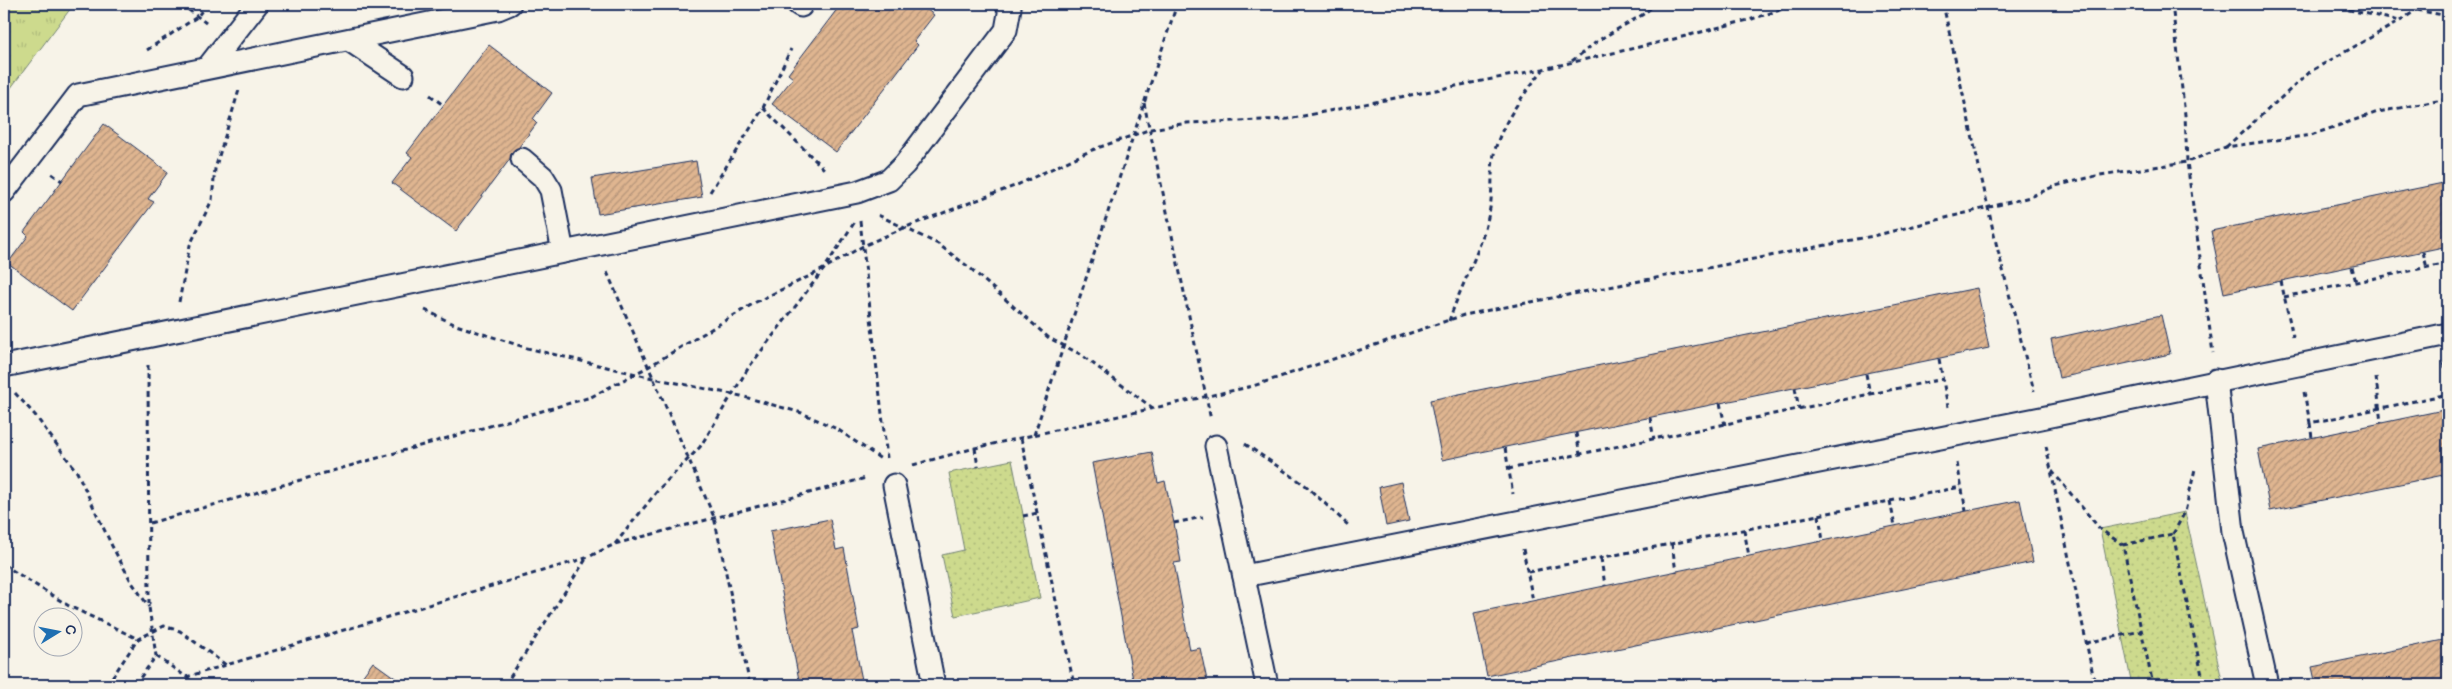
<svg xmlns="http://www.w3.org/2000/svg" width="2452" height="689" viewBox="0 0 2452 689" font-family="'Balsamiq Sans',sans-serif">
  <defs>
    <pattern id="grass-tufts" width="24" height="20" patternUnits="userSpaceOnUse" patternTransform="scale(1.25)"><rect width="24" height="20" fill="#cdda8d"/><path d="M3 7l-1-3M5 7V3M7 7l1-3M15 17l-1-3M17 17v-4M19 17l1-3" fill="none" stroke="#afbb7c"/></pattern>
    <pattern id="park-dots" width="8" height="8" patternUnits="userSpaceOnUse" patternTransform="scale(1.25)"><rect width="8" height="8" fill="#cdda8d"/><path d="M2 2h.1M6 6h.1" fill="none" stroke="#afbb7c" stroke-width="1.8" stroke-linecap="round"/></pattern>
    <pattern id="building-hatch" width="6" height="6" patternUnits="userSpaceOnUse" patternTransform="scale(1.25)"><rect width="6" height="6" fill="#dfb590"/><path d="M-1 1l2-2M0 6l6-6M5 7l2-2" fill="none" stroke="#b49479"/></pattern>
  </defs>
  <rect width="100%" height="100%" fill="#f7f3e8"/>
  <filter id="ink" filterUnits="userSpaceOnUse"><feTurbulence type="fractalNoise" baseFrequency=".02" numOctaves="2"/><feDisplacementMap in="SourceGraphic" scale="10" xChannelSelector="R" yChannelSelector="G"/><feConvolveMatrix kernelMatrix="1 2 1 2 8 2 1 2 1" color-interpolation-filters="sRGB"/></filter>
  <g filter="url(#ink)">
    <polygon fill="url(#grass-tufts)" stroke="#748476" points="4,4 74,4 4,97"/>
    <g fill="url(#park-dots)" stroke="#748476">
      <polygon points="1012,460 1040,598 955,616 942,555 964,550 949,473"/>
      <polygon points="2185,512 2223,685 2132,685 2100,529"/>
    </g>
    <g fill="url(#building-hatch)" stroke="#1b2f5e">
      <polygon points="841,4 919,4 934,15 914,41 918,45 836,152 772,104 793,78 788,74"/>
      <polygon points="489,45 552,93 533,119 537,123 456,231 392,183 412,157 407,153"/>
      <polygon points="104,124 168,172 148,199 154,202 72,311 8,263 28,236 24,232"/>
      <polygon points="696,161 702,197 598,214 592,178"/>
      <polygon points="2448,182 2448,246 2224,293 2211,231"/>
      <polygon points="1977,288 1989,348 1442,460 1430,400"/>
      <polygon points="2161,315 2170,354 2059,378 2051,339"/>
      <polygon points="2448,409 2448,474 2270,511 2258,449"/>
      <polygon points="1152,452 1158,483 1165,481 1174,523 1181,562 1174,563 1190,650 1200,648 1208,685 1134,685 1092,463"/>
      <polygon points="1401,482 1409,521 1386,526 1379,487"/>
      <polygon points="2020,500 2033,562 1487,676 1474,613"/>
      <polygon points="830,519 836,550 844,548 859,629 852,631 863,685 800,685 770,531"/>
      <polygon points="2448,639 2448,685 2316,685 2312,667"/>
      <polygon points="373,662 405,685 356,685"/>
    </g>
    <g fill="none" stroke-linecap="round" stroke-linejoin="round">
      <g stroke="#1b2f5e" stroke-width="25">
        <g id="lane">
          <polyline points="798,4 801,6"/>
          <polyline points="349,40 403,76"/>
          <polyline points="208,67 257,4"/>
          <polyline points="522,159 543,177 551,190 563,252"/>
          <path d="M4,192l74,-97c140,-30 280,-57 420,-86l12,-5"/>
          <polyline points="4,366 857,192 889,180 905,164 1006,30 1010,8 1006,4"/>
          <polyline points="2216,380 2233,532 2267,685"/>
          <polyline points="1216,446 1267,685"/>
          <polyline points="894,485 934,685"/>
          <polyline points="1244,576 2041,418 2448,334"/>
        </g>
      </g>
      <g stroke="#1b2f5e" stroke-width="3" stroke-dasharray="5 4" stroke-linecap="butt">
        <polyline points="181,4 206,23"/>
        <polyline points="1943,4 1995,239 2034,391"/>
        <polyline points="2172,4 2185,115 2187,162 2213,353"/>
        <polyline points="2322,4 2400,21"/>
        <polyline points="2417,10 2448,16"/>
        <polyline points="147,50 197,17 207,4"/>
        <polyline points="1572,61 1599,40 1642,15 1656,4"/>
        <polyline points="430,95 443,105"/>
        <polyline points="1144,103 1211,420"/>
        <polyline points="763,108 824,169"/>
        <polyline points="2226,147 2311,71 2400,21 2425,4"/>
        <polyline points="52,174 62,181"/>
        <polyline points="710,192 762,110 791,49"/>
        <polyline points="878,215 938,244 970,268 1049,338 1080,354 1154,409"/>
        <polyline points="860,221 887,458"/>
        <polyline points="2423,252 2427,268"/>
        <polyline points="2352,267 2356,282"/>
        <polyline points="607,272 714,517 750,685"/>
        <polyline points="2281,281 2293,337"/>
        <polyline points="2284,297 2448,263"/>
        <polyline points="179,302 190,245 212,200 215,169 239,90"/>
        <polyline points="425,310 456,325 527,348 653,378 741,396 802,413 837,429 881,459"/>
        <path d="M1449,321c12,-36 32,-70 40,-108 4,-17 2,-36 4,-53 4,-31 31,-67 50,-90"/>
        <polyline points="1939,359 1948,407"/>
        <polyline points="2444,363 2448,379"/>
        <polyline points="148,365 149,607 156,656"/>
        <polyline points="1866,374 1870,394"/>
        <polyline points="2376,377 2381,423"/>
        <polyline points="1795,388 1799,409"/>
        <polyline points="2304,392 2310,423 2448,394"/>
        <polyline points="15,393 35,415 77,472 112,546 131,581 149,607"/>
        <polyline points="1720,403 1725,425"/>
        <polyline points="1650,418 1654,439"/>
        <polyline points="2310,423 2312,438"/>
        <polyline points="1576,433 1580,454"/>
        <polyline points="1034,435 1177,4"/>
        <polyline points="1021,438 1074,685"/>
        <polyline points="1245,444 1305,485 1348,525"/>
        <polyline points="2046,446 2095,685"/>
        <polyline points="975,448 978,467"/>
        <polyline points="1505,448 1513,494"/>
        <polyline points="1957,463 1966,511"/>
        <polyline points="913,465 975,448 1253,386 1464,315 1873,236 2030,197 2055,186 2100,175 2187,162 2226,147 2311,135 2378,112 2448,99"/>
        <polyline points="1508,469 1943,379"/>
        <polyline points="2052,471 2100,529 2123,545 2153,685"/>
        <polyline points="1890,501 1895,526"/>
        <polyline points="1819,515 1823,541"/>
        <polyline points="1023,516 1038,513"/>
        <polyline points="150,523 591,397 648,367 756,302 818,272 863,246 906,227 1017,185 1092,150 1151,129 1187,123 1288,119 1543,69 1674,39 1752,19 1798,4"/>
        <polyline points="1174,523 1203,517"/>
        <polyline points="1744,530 1749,556"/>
        <polyline points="2173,534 2185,512 2195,469"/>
        <polyline points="615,544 659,489 700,447 749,367 824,269 854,223"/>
        <polyline points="1672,544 1676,572"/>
        <polyline points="2123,545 2173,534 2204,685"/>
        <polyline points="1523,549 1533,601"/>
        <polyline points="1601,558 1605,586"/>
        <polyline points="4,565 69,606 138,639"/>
        <polyline points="1528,572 1961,487"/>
        <polyline points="2086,643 2141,631"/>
        <polyline points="186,677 586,558 615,544 866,478"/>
        <polyline points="107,685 138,639 164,626 180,631 226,665"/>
        <polyline points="135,685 156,656 198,685"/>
        <polyline points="505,685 586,559"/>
      </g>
      <use href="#lane" stroke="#f7f3e8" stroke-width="21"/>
    </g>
  </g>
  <rect width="2452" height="689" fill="none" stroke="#f7f3e8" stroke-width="20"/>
  <rect x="10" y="10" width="2432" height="669" fill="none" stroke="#1b2f5e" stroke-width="2" filter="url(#ink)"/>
  <g transform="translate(58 632) rotate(80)"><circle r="24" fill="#f7f3e8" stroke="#9fa5b1"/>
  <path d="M0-4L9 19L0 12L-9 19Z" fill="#1f6fb2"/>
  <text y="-8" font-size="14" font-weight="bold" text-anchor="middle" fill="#1b2f5e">С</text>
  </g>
</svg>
